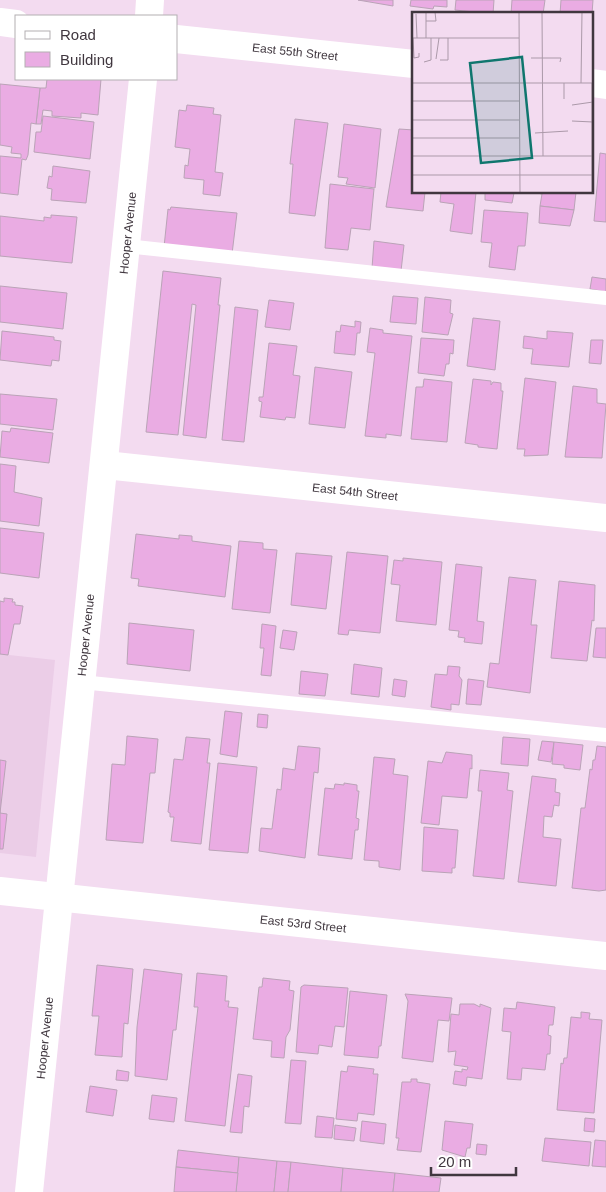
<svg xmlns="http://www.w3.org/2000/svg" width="606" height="1192" viewBox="0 0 606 1192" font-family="Arial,sans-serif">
  <rect width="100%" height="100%" fill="#f3dbf0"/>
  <polygon fill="#ebcde7" points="0,654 55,660 36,857 0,853"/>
  <g fill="#eaace3" stroke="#baa3b7">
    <polygon points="358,0 393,0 393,6"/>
    <polygon points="411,0 447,0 447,7 434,6 433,9 410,6"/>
    <polygon points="456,0 494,0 493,14 455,10"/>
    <polygon points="512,0 545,0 543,14 511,14"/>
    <polygon points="561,0 593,0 592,14 560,14"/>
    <polygon points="47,79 101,79 98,115 81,113 81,118 52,116 52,111 43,110 41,124 36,124 40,88 46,88"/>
    <polygon points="0,84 40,88 36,124 31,123 28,155 26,160 22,159 18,195 0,193 0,156 21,158 21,154 11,153 12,147 0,145"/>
    <polygon points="187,105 214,108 213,114 221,115 215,172 223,173 220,196 203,194 204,180 184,178 185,165 188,166 190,149 175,147 179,110 186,111"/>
    <polygon points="43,116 94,122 90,159 34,152 36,132 41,132"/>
    <polygon points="295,119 328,123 315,216 289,213 293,164 290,164"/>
    <polygon points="344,124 381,129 375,188 346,184 348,178 338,177"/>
    <polygon points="399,129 414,130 414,192 425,192 423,211 386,207"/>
    <polygon points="600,153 606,154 606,222 594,221"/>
    <polygon points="53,166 90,171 86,203 51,200 52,189 47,188 49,176 52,177"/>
    <polygon points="330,184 374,189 370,230 351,228 348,250 325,248"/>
    <polygon points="441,192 476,192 472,234 450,231 454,204 440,202"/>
    <polygon points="485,192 525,192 514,193 512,203 485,200"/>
    <polygon points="576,192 574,210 540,206 542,194 537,193"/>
    <polygon points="540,206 574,210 570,226 539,223"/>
    <polygon points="171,207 237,213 232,254 164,247 168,209 170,210"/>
    <polygon points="484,210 528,213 525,246 518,246 515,270 489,267 492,243 481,242"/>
    <polygon points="51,215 77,217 72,263 0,256 0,216 44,221 44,217 51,218"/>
    <polygon points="374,241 404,245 401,271 372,268"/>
    <polygon points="163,271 221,278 218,305 220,305 206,438 183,435 196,305 192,304 178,435 146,432"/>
    <polygon points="592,277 606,279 606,292 590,289"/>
    <polygon points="0,286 67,293 63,329 0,322"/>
    <polygon points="393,296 418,298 416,324 390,322"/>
    <polygon points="425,297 451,300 450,313 453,314 448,335 422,332"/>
    <polygon points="269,300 294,303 290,330 265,327"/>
    <polygon points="235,307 258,310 244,442 222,440"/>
    <polygon points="473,318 500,321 495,370 467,366"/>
    <polygon points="355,321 361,322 360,333 357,333 355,355 334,353 336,331 340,332 341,325 355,327"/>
    <polygon points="370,328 383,330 383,333 412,336 401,436 386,434 386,438 365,436 375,353 367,352"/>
    <polygon points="2,331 54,337 54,340 61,341 59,361 52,360 51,366 0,360"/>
    <polygon points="547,331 573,333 569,367 531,364 533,349 523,348 524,336 547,339"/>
    <polygon points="421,338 454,340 453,354 450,353 449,364 446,364 444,376 418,373"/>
    <polygon points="591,340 603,340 601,364 589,363"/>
    <polygon points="269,343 297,346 293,375 300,376 295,418 286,417 285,420 260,417 262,402 259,401 259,397 263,397"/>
    <polygon points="315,367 352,372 345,428 309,424"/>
    <polygon points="525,378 556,382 548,455 524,456 525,449 517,449"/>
    <polygon points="424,379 452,382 447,442 411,439 416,387 423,387"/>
    <polygon points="473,379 491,381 491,385 493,382 501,383 501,391 503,391 497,449 478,447 478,445 465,443"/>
    <polygon points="573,386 597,389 597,403 606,404 602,458 565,457"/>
    <polygon points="0,394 57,399 53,430 0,424"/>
    <polygon points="11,428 53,433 49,463 0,457 2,431 10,432"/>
    <polygon points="0,464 16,466 14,492 42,498 39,526 0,521"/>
    <polygon points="0,528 44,533 39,578 0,573"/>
    <polygon points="136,534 179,539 179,535 192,536 192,541 231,546 225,597 138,586 139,579 131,578"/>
    <polygon points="239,541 263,543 263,549 277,550 270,613 232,609"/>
    <polygon points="347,552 388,556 380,633 349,630 348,635 338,634"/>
    <polygon points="296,553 332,556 326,609 291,605"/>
    <polygon points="403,558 442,562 436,625 396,621 400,585 391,584 394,560 403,561"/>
    <polygon points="456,564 482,567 477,621 484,622 482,644 464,642 465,638 458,637 459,631 449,630"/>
    <polygon points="509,577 536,580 531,625 537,625 530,693 487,687 490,663 499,664"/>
    <polygon points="559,581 595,585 594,621 592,620 587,661 551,658"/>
    <polygon points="4,598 13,599 12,602 15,602 15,605 23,606 20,624 14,624 8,655 0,654 0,601 4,602"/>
    <polygon points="129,623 194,630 190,671 127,664"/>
    <polygon points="262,624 276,626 271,676 261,675 264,648 260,648"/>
    <polygon points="596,628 606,628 606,658 593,657"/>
    <polygon points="283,630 297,632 294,650 280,648"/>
    <polygon points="354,664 382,668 379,697 351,694"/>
    <polygon points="448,666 460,667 459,676 462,680 459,705 451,704 451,710 431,707 435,674 447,675"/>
    <polygon points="301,671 328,674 325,696 299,694"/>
    <polygon points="394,679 407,681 405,697 392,695"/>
    <polygon points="468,679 484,681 481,705 466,704"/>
    <polygon points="225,711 242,713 237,757 220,754"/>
    <polygon points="258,714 268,715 267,728 257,727"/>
    <polygon points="127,736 158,739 155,773 150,773 143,843 106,840 112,764 125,765"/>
    <polygon points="186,737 210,739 207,763 210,763 201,844 171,841 174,817 170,817 170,813 168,812 174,759 183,760"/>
    <polygon points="503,737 530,739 528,766 501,764"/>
    <polygon points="542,741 554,742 551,762 538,760"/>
    <polygon points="554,742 583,745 580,770 564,768 564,765 552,764"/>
    <polygon points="298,746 320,748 318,773 314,772 305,858 259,851 261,828 272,829 277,789 281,790 283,768 295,770"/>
    <polygon points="597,746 606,747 606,890 599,891 572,888 581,808 585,808 590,769 592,770 593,760 595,760"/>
    <polygon points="446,752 472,755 472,769 470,768 467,798 442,796 439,825 421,823 428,761 442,763"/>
    <polygon points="374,757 395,759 393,774 408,776 400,870 379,867 379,861 364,860"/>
    <polygon points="0,760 6,761 0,813 7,814 3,849 0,849"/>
    <polygon points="218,763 257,767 248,853 209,850"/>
    <polygon points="480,770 509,773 507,790 513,791 504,879 473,876 482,791 478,791"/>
    <polygon points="532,776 556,779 555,792 560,793 559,806 554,805 552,817 544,816 543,837 561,839 556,886 518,882"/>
    <polygon points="344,783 357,785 357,791 359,791 356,818 359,819 358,830 355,830 352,859 318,855 325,788 334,789 335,784 344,785"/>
    <polygon points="424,827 458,830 455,868 452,868 452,873 422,871"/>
    <polygon points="97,965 133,969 128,1024 124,1023 122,1057 95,1055 99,1016 92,1016"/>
    <polygon points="144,969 182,974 176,1030 173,1030 167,1080 135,1076 137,1027"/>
    <polygon points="197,973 227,976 225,1001 229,1001 228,1007 238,1008 225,1126 185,1121 198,1007 194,1007"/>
    <polygon points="263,978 290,981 289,990 294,991 290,1030 286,1037 284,1058 271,1057 272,1041 253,1039 259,987 262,987"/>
    <polygon points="304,985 348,988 344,1027 335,1026 332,1047 319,1045 318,1054 296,1052 301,987"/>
    <polygon points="350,991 387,995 381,1046 379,1046 378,1058 344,1055"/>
    <polygon points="405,994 452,998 449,1021 438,1020 433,1062 402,1058 408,1001"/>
    <polygon points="517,1002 555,1007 553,1025 549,1025 548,1035 551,1036 550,1054 547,1054 545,1070 522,1068 521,1080 507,1079 511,1032 502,1031 504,1008 516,1009"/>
    <polygon points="460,1004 474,1004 480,1007 480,1004 491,1008 482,1079 467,1077 466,1086 453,1084 455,1071 462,1072 462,1069 467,1070 468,1067 454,1065 456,1051 448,1052 451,1014 459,1015"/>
    <polygon points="581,1012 590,1013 589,1019 602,1020 594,1113 557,1110 561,1063 563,1064 564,1058 567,1058 571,1017 581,1018"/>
    <polygon points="291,1060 306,1061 301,1124 285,1123"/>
    <polygon points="348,1066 374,1069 373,1074 378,1074 374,1115 358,1113 357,1121 336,1119 341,1071 347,1072"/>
    <polygon points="117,1070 129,1072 128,1081 116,1080"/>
    <polygon points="238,1074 252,1076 249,1107 244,1106 242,1133 230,1132"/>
    <polygon points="411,1079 417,1079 417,1082 430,1084 421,1152 397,1150 399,1138 396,1138 402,1082 411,1082"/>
    <polygon points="90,1086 117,1090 113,1116 86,1112"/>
    <polygon points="152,1095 177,1098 174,1122 149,1119"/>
    <polygon points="317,1116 334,1118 332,1138 315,1137"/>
    <polygon points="585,1118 595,1119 594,1132 584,1131"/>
    <polygon points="362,1121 386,1124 384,1144 360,1141"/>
    <polygon points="445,1121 473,1124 470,1148 467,1148 465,1157 442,1150"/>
    <polygon points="335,1125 356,1128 354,1141 334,1139"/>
    <polygon points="545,1138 591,1142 589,1166 542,1161"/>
    <polygon points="595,1140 606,1141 606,1167 592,1166"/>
    <polygon points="477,1144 487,1145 486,1155 476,1154"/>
    <polygon points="178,1150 239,1157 238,1173 176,1167"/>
    <polygon points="239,1157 277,1161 274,1192 236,1192"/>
    <polygon points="277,1161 291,1162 288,1192 274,1192"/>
    <polygon points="291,1162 343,1168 341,1192 288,1192"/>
    <polygon points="176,1167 238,1173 236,1192 174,1192"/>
    <polygon points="343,1168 395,1173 393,1192 341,1192"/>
    <polygon points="395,1173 441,1178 439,1192 393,1192"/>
  </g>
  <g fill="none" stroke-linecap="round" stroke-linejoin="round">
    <g stroke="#fff" stroke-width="14">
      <polyline points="126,246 606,298"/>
      <polyline points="81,682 606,735"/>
    </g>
    <g stroke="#fff" stroke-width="28">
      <polyline points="105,465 606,518"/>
      <polyline points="0,891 606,956"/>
    </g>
    <g stroke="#fff" stroke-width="28">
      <polyline points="149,16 150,0"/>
      <polyline points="0,22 16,24"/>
      <polyline points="176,39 414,64"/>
      <polyline points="592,83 606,85"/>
      <polyline points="29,1192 143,79"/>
    </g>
  </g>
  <g text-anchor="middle" stroke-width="5" stroke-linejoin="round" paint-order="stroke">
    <g font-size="12" fill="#40373f" stroke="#fff">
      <text transform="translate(295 52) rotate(6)" y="4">East 55th Street</text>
      <text transform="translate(128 233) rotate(-84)" y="4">Hooper Avenue</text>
      <text transform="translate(355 492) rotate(6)" y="4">East 54th Street</text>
      <text transform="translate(86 635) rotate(-84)" y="4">Hooper Avenue</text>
      <text transform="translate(303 924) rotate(6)" y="4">East 53rd Street</text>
      <text transform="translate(45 1038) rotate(-84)" y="4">Hooper Avenue</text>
    </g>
  </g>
  <g transform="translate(412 12)">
    <rect width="181" height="181" fill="#f3dbf0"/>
    <path fill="none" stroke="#ab99a9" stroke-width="1" d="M14,0v26M107,0l1,181M130,0l1,144M4,2l1,24M14,9h10l-1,-9M0,26h107M1,26l1,20 5,-1v-4M119,46h30l-1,4M24,47l3,-21M28,48h8v-22M12,50l7,-2v-22M0,71h182M152,71v16M169,71l1,-71M180,71v110M0,89h107M160,93l21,-3M0,108h107M160,109l21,1M123,121l33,-2M0,126h107M0,144h182M0,163h182"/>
    <path fill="#0f766e" fill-opacity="0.15" stroke="#0f766e" stroke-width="2.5" d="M110,45l10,101 -51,5 -11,-100z"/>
    <rect width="181" height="181" fill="none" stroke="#40373f" stroke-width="2.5"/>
  </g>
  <rect x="15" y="15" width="162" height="65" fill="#ffffff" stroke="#b3afb2"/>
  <rect x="25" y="31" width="25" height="8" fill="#ffffff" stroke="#b3afb2"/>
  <text x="60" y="40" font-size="15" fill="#40373f">Road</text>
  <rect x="25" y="52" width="25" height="15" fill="#eaace3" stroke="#b3afb2"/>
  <text x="60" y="65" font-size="15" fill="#40373f">Building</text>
  <path d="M431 1167v8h85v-8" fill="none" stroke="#40373f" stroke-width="2.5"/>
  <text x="438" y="1167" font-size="15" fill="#40373f" stroke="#ffffff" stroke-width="4" paint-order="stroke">20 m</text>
</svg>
